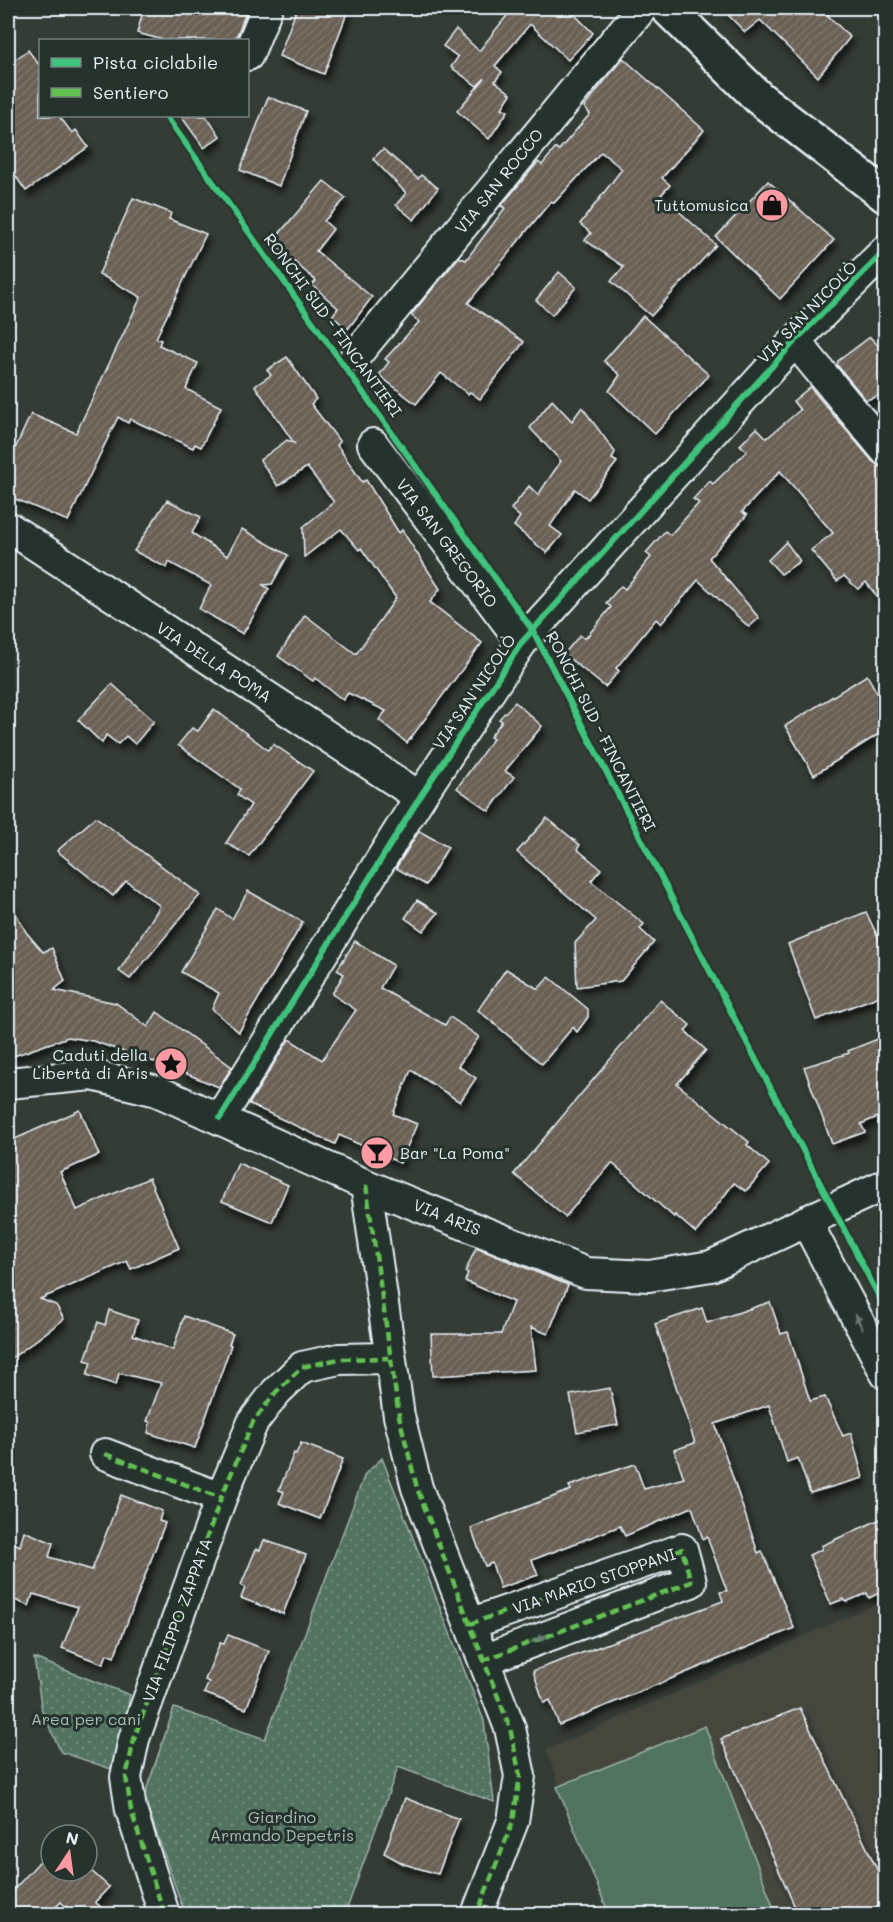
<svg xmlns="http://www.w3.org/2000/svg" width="893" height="1922" viewBox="0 0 893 1922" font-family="Mali,sans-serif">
  <defs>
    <pattern id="park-dots" width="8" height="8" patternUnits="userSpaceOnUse" patternTransform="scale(1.5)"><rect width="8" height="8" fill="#51735e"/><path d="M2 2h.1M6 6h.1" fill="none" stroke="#728e7e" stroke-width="1.8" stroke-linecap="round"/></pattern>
    <pattern id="building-hatch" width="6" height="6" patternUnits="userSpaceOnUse" patternTransform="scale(1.5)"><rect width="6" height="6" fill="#6a6054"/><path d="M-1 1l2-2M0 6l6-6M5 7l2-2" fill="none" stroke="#7f776d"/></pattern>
    <filter id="shadow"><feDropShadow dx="3.5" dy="6" stdDeviation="3" flood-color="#0009"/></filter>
  </defs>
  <rect width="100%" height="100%" fill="#343c35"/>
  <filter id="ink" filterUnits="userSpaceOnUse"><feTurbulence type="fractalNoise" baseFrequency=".0167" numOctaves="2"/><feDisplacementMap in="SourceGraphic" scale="12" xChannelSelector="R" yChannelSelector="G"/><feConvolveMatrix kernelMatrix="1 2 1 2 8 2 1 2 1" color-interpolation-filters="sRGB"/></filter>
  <g filter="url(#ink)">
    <polygon fill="#44473e" points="885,1600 885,1914 610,1914 546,1750"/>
    <polygon fill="#51735e" stroke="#9cb2ab" stroke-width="1.5" points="705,1726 776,1914 609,1914 557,1787"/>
    <g fill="url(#park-dots)" stroke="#9cb2ab" stroke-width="1.5">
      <polygon points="382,1458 484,1721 494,1802 398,1767 345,1914 185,1914 144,1797 174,1708 265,1739 365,1474"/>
      <polygon points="34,1658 130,1695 114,1770 61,1752 42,1711"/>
    </g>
    <g fill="url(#building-hatch)" stroke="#e8f1f8" stroke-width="1.5" filter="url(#shadow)">
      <polygon points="144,8 248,8 235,40 163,40 137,33"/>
      <polygon points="297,8 349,8 324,74 279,56"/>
      <polygon points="513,8 568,8 593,33 568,60 530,24 495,66 502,72 495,81 511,94 502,108 508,111 489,139 457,111 485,78 477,86 451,67 458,57 443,46 456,29 479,51"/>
      <polygon points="721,8 820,8 850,37 818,77 760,20 745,32"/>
      <polygon points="28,50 40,66 40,116 59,116 72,133 76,130 88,147 26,191 8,165 8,65"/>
      <polygon points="623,58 704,130 662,178 670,185 661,195 716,245 651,316 611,281 624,267 585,240 591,233 580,224 622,169 601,152 554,203 551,201 468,303 524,342 480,399 470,392 468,394 441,373 416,404 379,375 389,362 385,359 419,322 411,315 459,257 466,260 505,208 501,206 538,162 542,165 556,148 559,150 590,114 584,107"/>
      <polygon points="268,97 306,111 279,186 240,170"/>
      <polygon points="181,116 206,116 220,136 204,148"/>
      <polygon points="383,149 418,179 421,175 438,188 414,220 396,205 406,193 373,159"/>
      <polygon points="324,181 346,198 324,221 333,229 316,251 372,297 348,329 332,316 338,308 312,285 316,281 272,242"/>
      <polygon points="768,181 834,240 780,299 716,237"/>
      <polygon points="133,198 171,213 169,219 206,234 156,338 161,340 159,345 198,363 186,389 221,407 201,447 195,444 193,448 130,419 128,423 118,417 68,521 8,496 8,464 31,414 76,433 141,297 99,274"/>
      <polygon points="559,272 576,287 552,315 536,300"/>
      <polygon points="643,316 709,375 655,434 609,391 620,375 604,361"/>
      <polygon points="870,337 885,353 885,394 866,400 837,365 838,361"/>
      <polygon points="287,357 316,399 311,404 340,442 337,445 362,482 366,480 399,533 402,530 440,589 430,602 482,643 407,743 379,720 386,711 348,693 343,700 315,678 313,681 278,656 305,615 356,654 396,598 361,548 359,550 341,529 304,557 303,527 334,502 307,467 278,486 260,460 287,440 294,443 255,386 271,375 267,370"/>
      <polygon points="810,387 873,462 885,468 885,607 866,582 858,589 844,576 837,581 811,550 833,533 780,471 742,512 747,515 709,558 759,618 749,627 698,580 661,624 656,619 616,668 619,671 605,687 564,654 580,635 585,639 611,607 606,603 621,586 625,589 651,557 646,553 665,531 670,535 699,503 693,499 710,481 713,484 747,451 740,445 757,428 767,438 800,410 793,401"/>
      <polygon points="552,400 572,421 582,407 615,452 612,459 617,462 588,499 575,489 550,526 562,535 547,553 514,526 520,517 511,509 529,486 538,495 561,461 530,428"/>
      <polygon points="167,500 201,517 192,533 227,556 242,529 288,555 272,584 263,585 269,589 243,634 199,609 211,585 169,562 167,568 134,551"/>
      <polygon points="786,542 800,561 781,574 768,560"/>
      <polygon points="867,675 885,707 885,730 814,775 785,726"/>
      <polygon points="112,684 154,721 135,744 126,736 118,744 106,735 102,743 78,720"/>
      <polygon points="515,702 542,726 505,771 514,777 489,811 457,788 493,739 490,737 502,721 499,719"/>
      <polygon points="214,709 268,750 273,744 313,771 249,856 226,843 251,805 237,795 240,789 178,745 192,728 198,731"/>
      <polygon points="96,817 200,895 130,979 119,971 160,906 126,881 113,896 57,851"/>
      <polygon points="547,818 580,845 577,849 601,869 591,881 644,924 640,929 654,942 621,981 577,987 575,943 596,920 517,852"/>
      <polygon points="419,831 448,847 426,885 396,868"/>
      <polygon points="248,891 303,922 239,1032 212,1009 219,993 181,972 218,909 232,919"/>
      <polygon points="8,899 26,932 43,952 52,948 65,981 54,990 116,1003 148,1027 157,1012 232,1067 219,1087 182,1072 185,1067 150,1061 93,1041 68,1037 8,1058"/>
      <polygon points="417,900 438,913 423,931 405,918"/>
      <polygon points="866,912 885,952 885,994 816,1020 788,944"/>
      <polygon points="355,941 393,965 380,988 445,1025 450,1017 479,1037 458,1066 476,1078 460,1102 411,1070 393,1114 417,1124 400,1163 339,1135 335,1144 249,1104 289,1039 322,1060 356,1010 332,994 344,974 337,970"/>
      <polygon points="506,969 538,989 549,977 588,1009 588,1017 577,1032 573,1027 542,1064 478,1010"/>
      <polygon points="660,1000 690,1025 685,1031 706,1050 677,1084 749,1142 747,1145 769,1164 746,1191 734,1183 696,1233 675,1215 674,1217 612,1163 565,1217 514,1174"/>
      <polygon points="885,1036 885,1114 861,1124 865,1132 832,1144 804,1067 849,1053 848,1051"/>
      <polygon points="80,1110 99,1155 60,1172 77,1210 149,1178 179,1248 131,1269 127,1261 40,1299 56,1305 64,1319 8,1361 8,1142"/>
      <polygon points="238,1163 288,1185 272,1222 222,1201"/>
      <polygon points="476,1248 568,1285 548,1334 531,1327 536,1370 433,1376 431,1334 501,1334 513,1302 465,1281 468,1273 465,1272"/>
      <polygon points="770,1302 781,1334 788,1332 810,1401 825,1397 843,1436 851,1433 863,1478 810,1493 798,1458 787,1462 769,1405 715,1424 758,1553 762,1551 794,1628 559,1725 550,1700 544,1703 533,1671 723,1601 720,1592 727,1591 707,1537 703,1539 692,1507 625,1536 620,1526 532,1560 538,1575 500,1588 492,1563 485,1566 471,1528 571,1490 569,1486 635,1464 644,1489 684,1478 674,1450 695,1443 655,1324 702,1308 707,1323"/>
      <polygon points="109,1310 138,1320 133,1335 173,1350 184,1316 233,1334 229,1344 231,1345 195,1448 148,1433 150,1422 147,1421 161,1383 119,1373 116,1385 87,1375 91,1362 85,1360 98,1322 105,1325"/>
      <polygon points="610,1388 618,1425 577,1432 570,1395"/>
      <polygon points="301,1443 343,1459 320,1519 279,1503 284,1492 279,1490 294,1453 296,1454"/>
      <polygon points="121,1495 162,1511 159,1521 165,1523 114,1657 107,1654 103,1664 62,1648 78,1607 33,1594 29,1606 8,1597 8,1560 14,1543 20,1546 24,1531 53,1543 49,1557 92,1570"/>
      <polygon points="885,1517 885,1590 869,1598 867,1593 846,1602 844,1599 831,1604 809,1555 822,1549 821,1546"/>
      <polygon points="264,1540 306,1555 283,1614 241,1598 245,1588 241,1585 256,1549 260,1550"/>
      <polygon points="228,1635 269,1651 246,1709 204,1693 209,1682 205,1680 220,1643 224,1644"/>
      <polygon points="800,1708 885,1886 885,1914 798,1914 721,1739"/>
      <polygon points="405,1798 459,1819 438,1874 404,1864 384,1853"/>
      <polygon points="51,1849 51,1871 87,1871 87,1867 109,1887 95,1902 109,1914 74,1914 61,1902 49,1914 8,1914 8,1896"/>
    </g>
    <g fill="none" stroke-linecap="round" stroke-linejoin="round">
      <g stroke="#e8f1f8" stroke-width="34">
        <g id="minor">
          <polyline points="248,55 267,8"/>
          <polyline points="795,341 886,451"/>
          <polyline points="356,355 642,8"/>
          <polyline points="373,444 522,642"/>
          <polyline points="8,527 420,797"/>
          <polyline points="8,1083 92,1075 157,1091 366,1185 586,1273 649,1276 711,1266 886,1184"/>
          <polyline points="220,1118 420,797 522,642 795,341 886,250"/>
          <polyline points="366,1185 399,1416 417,1488 510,1728 520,1776 513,1821 477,1914"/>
          <polyline points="806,1221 886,1374"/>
          <polyline points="105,1454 221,1498"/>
          <polyline points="470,1624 682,1549 691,1582 484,1660"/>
          <polyline points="164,1914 131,1810 126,1777 134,1739 221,1498 253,1422 276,1392 302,1367 339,1359 389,1358"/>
        </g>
      </g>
      <g stroke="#e8f1f8" stroke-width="38">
        <polyline id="primary" points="667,8 759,98 886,196"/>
      </g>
      <use href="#minor" stroke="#26332d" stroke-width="30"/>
      <use href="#primary" stroke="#26332d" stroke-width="33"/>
      <g stroke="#63c152" stroke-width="4.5" stroke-dasharray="9 4.5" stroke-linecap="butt">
        <polyline points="366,1185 399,1416 417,1488 510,1728 520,1776 513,1821 477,1914"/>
        <polyline points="105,1454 221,1498"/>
        <polyline points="470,1624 682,1549 691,1582 484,1660"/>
        <polyline points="164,1914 131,1810 126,1777 134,1739 221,1498 253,1422 276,1392 302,1367 339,1359 389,1358"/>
      </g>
      <g stroke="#26332d" stroke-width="10">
        <g id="cycleway">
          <polyline points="166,116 533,631 886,1310"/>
          <polyline points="220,1118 420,797 522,642 795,341 886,250"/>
        </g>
      </g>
      <use href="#cycleway" stroke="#40c37c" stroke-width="6"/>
    </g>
    <defs><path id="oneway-solid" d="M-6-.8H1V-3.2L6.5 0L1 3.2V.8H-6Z" transform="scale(1.5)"/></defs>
    <g fill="#6a7674">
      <use href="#oneway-solid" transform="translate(859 1322) rotate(-117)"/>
      <use href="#oneway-solid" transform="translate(539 1639) rotate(-21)"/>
    </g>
  </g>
  <defs>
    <g id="shop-disc" transform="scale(1.725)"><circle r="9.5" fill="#ff9aa2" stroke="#26332d"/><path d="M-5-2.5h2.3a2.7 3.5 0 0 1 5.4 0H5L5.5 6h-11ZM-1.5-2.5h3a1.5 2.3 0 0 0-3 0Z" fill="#111"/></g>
    <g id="sight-disc" transform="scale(1.725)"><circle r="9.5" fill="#ff9aa2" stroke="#26332d"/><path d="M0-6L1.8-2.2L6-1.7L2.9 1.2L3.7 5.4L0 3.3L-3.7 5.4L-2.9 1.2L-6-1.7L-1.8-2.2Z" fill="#111"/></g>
    <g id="bar-disc" transform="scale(1.725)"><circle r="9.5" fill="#ff9aa2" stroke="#26332d"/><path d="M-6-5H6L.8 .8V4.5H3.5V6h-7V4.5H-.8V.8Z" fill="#111"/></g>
  </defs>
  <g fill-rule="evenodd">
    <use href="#shop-disc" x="772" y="205"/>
    <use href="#sight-disc" x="171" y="1064"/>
    <use href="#bar-disc" x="377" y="1153"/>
  </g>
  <g text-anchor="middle" stroke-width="6" stroke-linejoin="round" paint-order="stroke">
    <g font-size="16" fill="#e8f1f8" stroke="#26332d">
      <text transform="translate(499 181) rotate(-51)" y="6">VIA SAN ROCCO</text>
      <text transform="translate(807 312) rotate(-46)" y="6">VIA SAN NICOLÒ</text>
      <text transform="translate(333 325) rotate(54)" y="6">RONCHI SUD - FINCANTIERI</text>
      <text transform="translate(447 543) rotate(53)" y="6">VIA SAN GREGORIO</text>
      <text transform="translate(214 662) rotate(33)" y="6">VIA DELLA POMA</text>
      <text transform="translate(474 692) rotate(-56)" y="6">VIA SAN NICOLÒ</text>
      <text transform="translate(601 731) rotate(63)" y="6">RONCHI SUD - FINCANTIERI</text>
      <text transform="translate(447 1217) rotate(22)" y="6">VIA ARIS</text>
      <text transform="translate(594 1581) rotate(-19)" y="6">VIA MARIO STOPPANI</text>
      <text transform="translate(177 1620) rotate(-70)" y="6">VIA FILIPPO ZAPPATA</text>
    </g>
    <g font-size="16" fill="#e8f1f8" stroke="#26332d" text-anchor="end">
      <text x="749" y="211">Tuttomusica</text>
      <text x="148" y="1061">Caduti della<tspan x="148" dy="18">Libertà di Aris</tspan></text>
      <text x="400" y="1159" text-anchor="start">Bar "La Poma"</text>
    </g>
    <g font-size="16" fill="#acbfba" stroke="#26332d">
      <text x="86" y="1725">Area per cani</text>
      <text x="282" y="1823">Giardino<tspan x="282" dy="18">Armando Depetris</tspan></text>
    </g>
  </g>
  <rect width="893" height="1922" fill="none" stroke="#26332d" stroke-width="30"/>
  <rect x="15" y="15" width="863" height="1892" fill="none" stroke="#e8f1f8" stroke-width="2" filter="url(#ink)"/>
  <rect x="39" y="39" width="210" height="78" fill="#26332d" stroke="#747f7e" stroke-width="1.5"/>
  <rect x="51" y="58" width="30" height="9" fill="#40c37c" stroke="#747f7e" stroke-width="1.5"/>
  <text x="93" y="69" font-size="18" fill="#e8f1f8">Pista ciclabile</text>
  <rect x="51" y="88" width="30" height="9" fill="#63c152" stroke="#747f7e" stroke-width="1.5"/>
  <text x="93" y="99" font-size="18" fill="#e8f1f8">Sentiero</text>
  <g transform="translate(69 1853) rotate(13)"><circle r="28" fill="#26332d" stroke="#747f7e" stroke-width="1.5"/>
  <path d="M0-4.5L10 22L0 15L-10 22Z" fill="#ff9aa2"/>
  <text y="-9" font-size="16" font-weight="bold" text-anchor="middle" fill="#e8f1f8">N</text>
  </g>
</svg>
